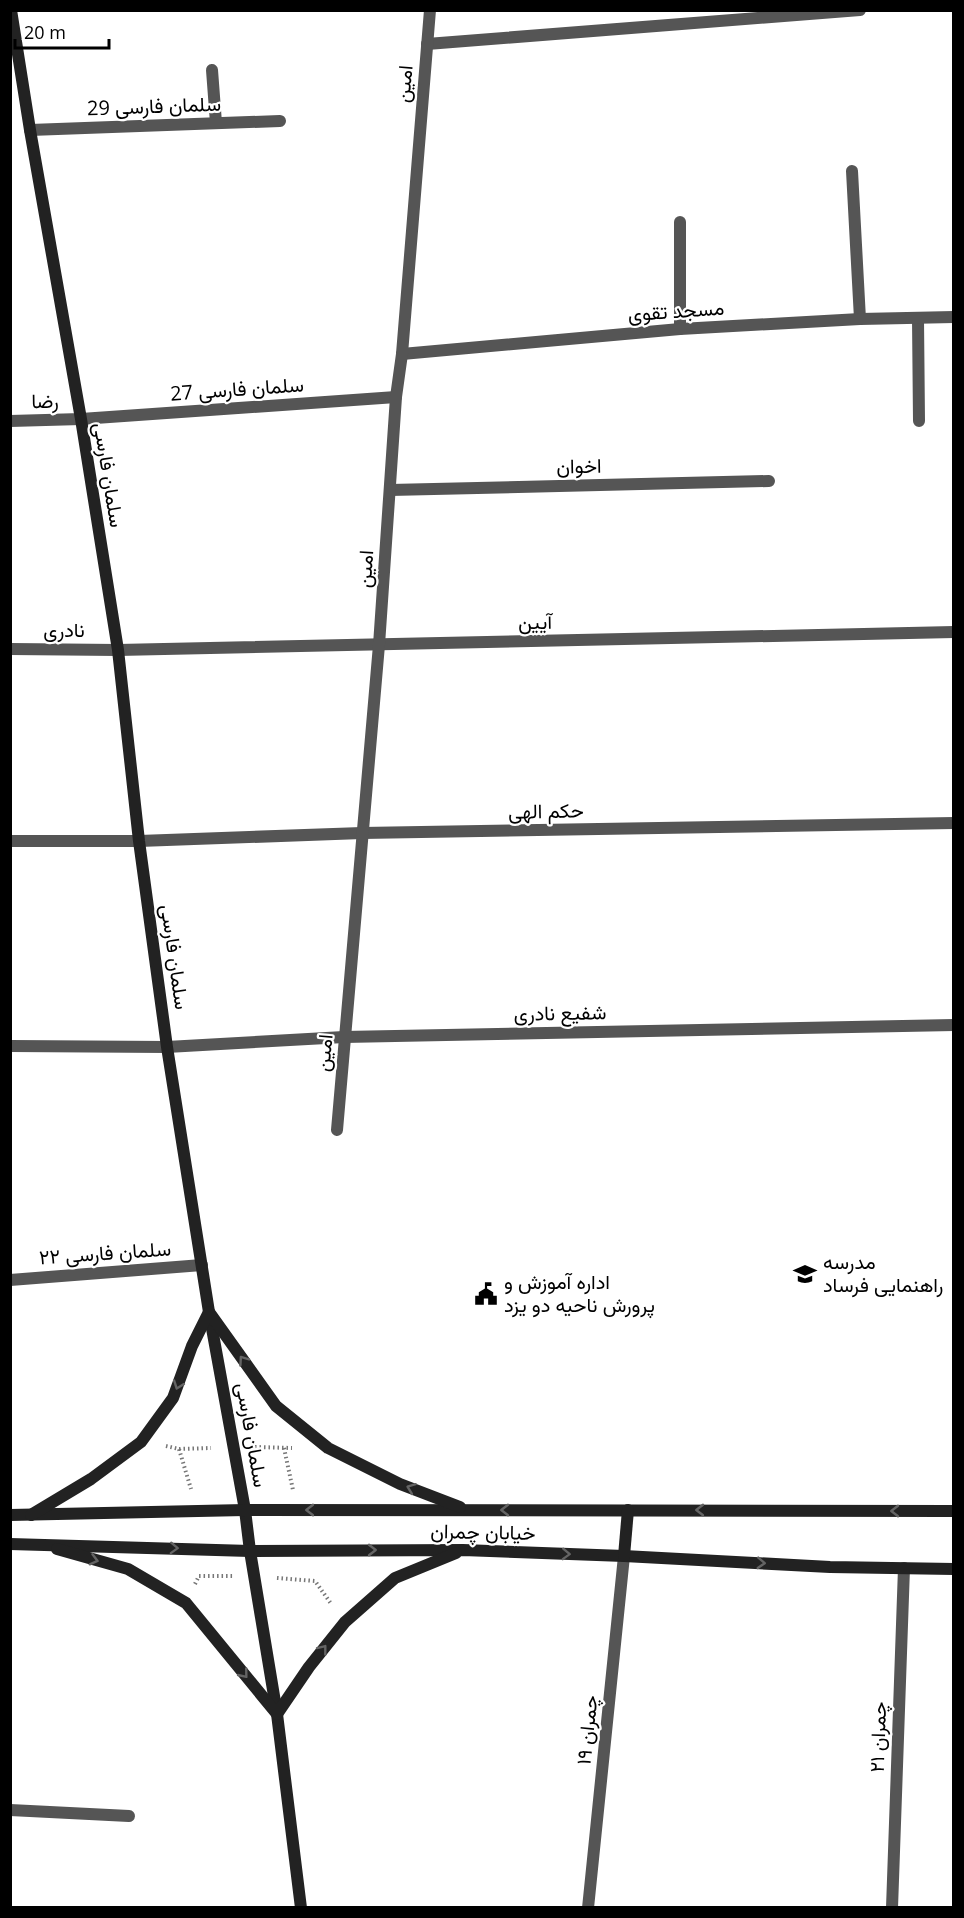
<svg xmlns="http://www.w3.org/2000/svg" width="964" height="1918" viewBox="0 0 964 1918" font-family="'Open Sans',Vazirmatn,sans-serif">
  <rect width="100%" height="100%" fill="#fff"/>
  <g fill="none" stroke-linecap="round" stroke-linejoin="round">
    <g stroke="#777" stroke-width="4" stroke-dasharray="1.5 3" stroke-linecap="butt">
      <polyline points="166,1446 179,1449 191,1489"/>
      <polyline points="255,1447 292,1448"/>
      <polyline points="284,1448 293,1490"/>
      <polyline points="179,1449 211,1448"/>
      <polyline points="277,1578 315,1581 332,1605"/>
      <polyline points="195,1584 199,1576 233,1576"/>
    </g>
    <g stroke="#555" stroke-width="12">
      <polyline points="427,44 860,10"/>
      <polyline points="212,70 216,123"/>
      <polyline points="30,130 280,121"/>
      <polyline points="852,171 860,319"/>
      <polyline points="680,222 680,329"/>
      <polyline points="918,319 919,421"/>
      <polyline points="402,354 680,329 860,319 954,317"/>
      <polyline points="10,421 81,419 396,397"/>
      <polyline points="390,490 769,481"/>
      <polyline points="10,649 118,650 954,632"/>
      <polyline points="10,841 139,841 362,833 954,823"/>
      <polyline points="10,1046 167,1047 344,1037 954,1025"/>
      <polyline points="337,1130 379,645 396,397 402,354 430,10"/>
      <polyline points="10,1280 202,1265"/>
      <polyline points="10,1810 129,1816"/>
      <polyline points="588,1908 624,1556"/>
      <polyline points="892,1908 904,1568"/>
    </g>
    <g stroke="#222" stroke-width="12">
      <polyline points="11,10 30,130 81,419 118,650 139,841 167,1047 209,1312 245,1510 250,1551 277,1714 301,1908"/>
      <polyline points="10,1515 245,1510 954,1511"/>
      <polyline points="31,1515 91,1479 141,1442 173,1398 192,1346 209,1312 276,1406 328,1448 400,1484 460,1507"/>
      <polyline points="10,1544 250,1551 463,1550 624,1556 830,1567 954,1569"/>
      <polyline points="57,1549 128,1569 186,1603 277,1714 309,1667 345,1622 395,1578 456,1553"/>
      <polyline points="624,1556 628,1510"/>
    </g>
  </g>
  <defs><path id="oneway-chevron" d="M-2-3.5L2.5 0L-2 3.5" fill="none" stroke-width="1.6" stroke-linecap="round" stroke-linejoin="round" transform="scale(1.5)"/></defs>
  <g stroke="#646464">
    <use href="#oneway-chevron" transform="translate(243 1360) rotate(-125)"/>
    <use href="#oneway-chevron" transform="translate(178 1385) rotate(110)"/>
    <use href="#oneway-chevron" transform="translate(411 1488) rotate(-159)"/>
    <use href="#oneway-chevron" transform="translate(310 1510) rotate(180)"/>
    <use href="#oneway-chevron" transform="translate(505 1510) rotate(-180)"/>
    <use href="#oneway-chevron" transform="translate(700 1510) rotate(-180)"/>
    <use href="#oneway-chevron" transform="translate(895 1511) rotate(-180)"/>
    <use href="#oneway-chevron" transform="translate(174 1548) rotate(2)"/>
    <use href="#oneway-chevron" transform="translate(372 1550)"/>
    <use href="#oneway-chevron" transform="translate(566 1554) rotate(2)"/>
    <use href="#oneway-chevron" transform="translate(94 1560) rotate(15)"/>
    <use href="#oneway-chevron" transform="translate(761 1563) rotate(3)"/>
    <use href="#oneway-chevron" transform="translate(323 1649) rotate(-52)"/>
    <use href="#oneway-chevron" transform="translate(244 1674) rotate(51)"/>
  </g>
  <defs>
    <g id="school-bare" transform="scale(1.8)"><path d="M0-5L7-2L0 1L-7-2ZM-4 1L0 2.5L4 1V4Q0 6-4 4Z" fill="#000" stroke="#fff" stroke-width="2.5" paint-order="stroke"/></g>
    <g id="civic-bare" transform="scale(1.8)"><path d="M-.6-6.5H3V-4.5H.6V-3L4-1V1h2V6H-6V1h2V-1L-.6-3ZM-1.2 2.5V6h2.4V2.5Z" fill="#000" stroke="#fff" stroke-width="2.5" paint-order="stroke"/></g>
  </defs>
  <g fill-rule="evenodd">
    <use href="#school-bare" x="805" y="1274"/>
    <use href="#civic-bare" x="486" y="1294"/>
  </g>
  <g text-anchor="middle" stroke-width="4.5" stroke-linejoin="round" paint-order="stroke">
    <g font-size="20" fill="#000" stroke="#fff">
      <text transform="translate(404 84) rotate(-85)" y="7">امین</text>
      <text transform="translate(154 106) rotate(-2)" y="7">سلمان فارسی 29</text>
      <text transform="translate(676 311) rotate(-4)" y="7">مسجد تقوی</text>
      <text transform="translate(237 389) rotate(-4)" y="7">سلمان فارسی 27</text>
      <text transform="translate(45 401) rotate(-1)" y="7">رضا</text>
      <text transform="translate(579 466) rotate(-1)" y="7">اخوان</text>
      <text transform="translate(109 475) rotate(81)" y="7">سلمان فارسی</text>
      <text transform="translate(365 569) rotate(-86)" y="7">امین</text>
      <text transform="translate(535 622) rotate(-1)" y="7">آیین</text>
      <text x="64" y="637">نادری</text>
      <text transform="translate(546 811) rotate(-1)" y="7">حکم الهی</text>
      <text transform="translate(175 957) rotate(82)" y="7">سلمان فارسی</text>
      <text transform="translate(560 1013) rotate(-1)" y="7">شفیع نادری</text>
      <text transform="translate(324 1053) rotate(-85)" y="7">امین</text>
      <text transform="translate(105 1253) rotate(-4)" y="7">سلمان فارسی ۲۲</text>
      <text transform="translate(252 1435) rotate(80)" y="7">سلمان فارسی</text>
      <text transform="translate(483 1532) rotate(1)" y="7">خیابان چمران</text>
      <text transform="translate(587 1730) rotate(-84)" y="7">چمران ۱۹</text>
      <text transform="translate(878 1737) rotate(-88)" y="7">چمران ۲۱</text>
    </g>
    <g font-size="20" fill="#000" stroke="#fff" text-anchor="start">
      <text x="823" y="1269">مدرسه<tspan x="823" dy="23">راهنمایی فرساد</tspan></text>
      <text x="504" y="1289">اداره آموزش و<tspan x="504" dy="23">پرورش ناحیه دو یزد</tspan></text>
    </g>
  </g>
  <rect width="964" height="1918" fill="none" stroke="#000000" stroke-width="24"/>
  <path d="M15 39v9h94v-9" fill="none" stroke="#000000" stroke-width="3"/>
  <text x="24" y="39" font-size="18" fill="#000000" stroke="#ffffff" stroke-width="4.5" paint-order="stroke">20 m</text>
</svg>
